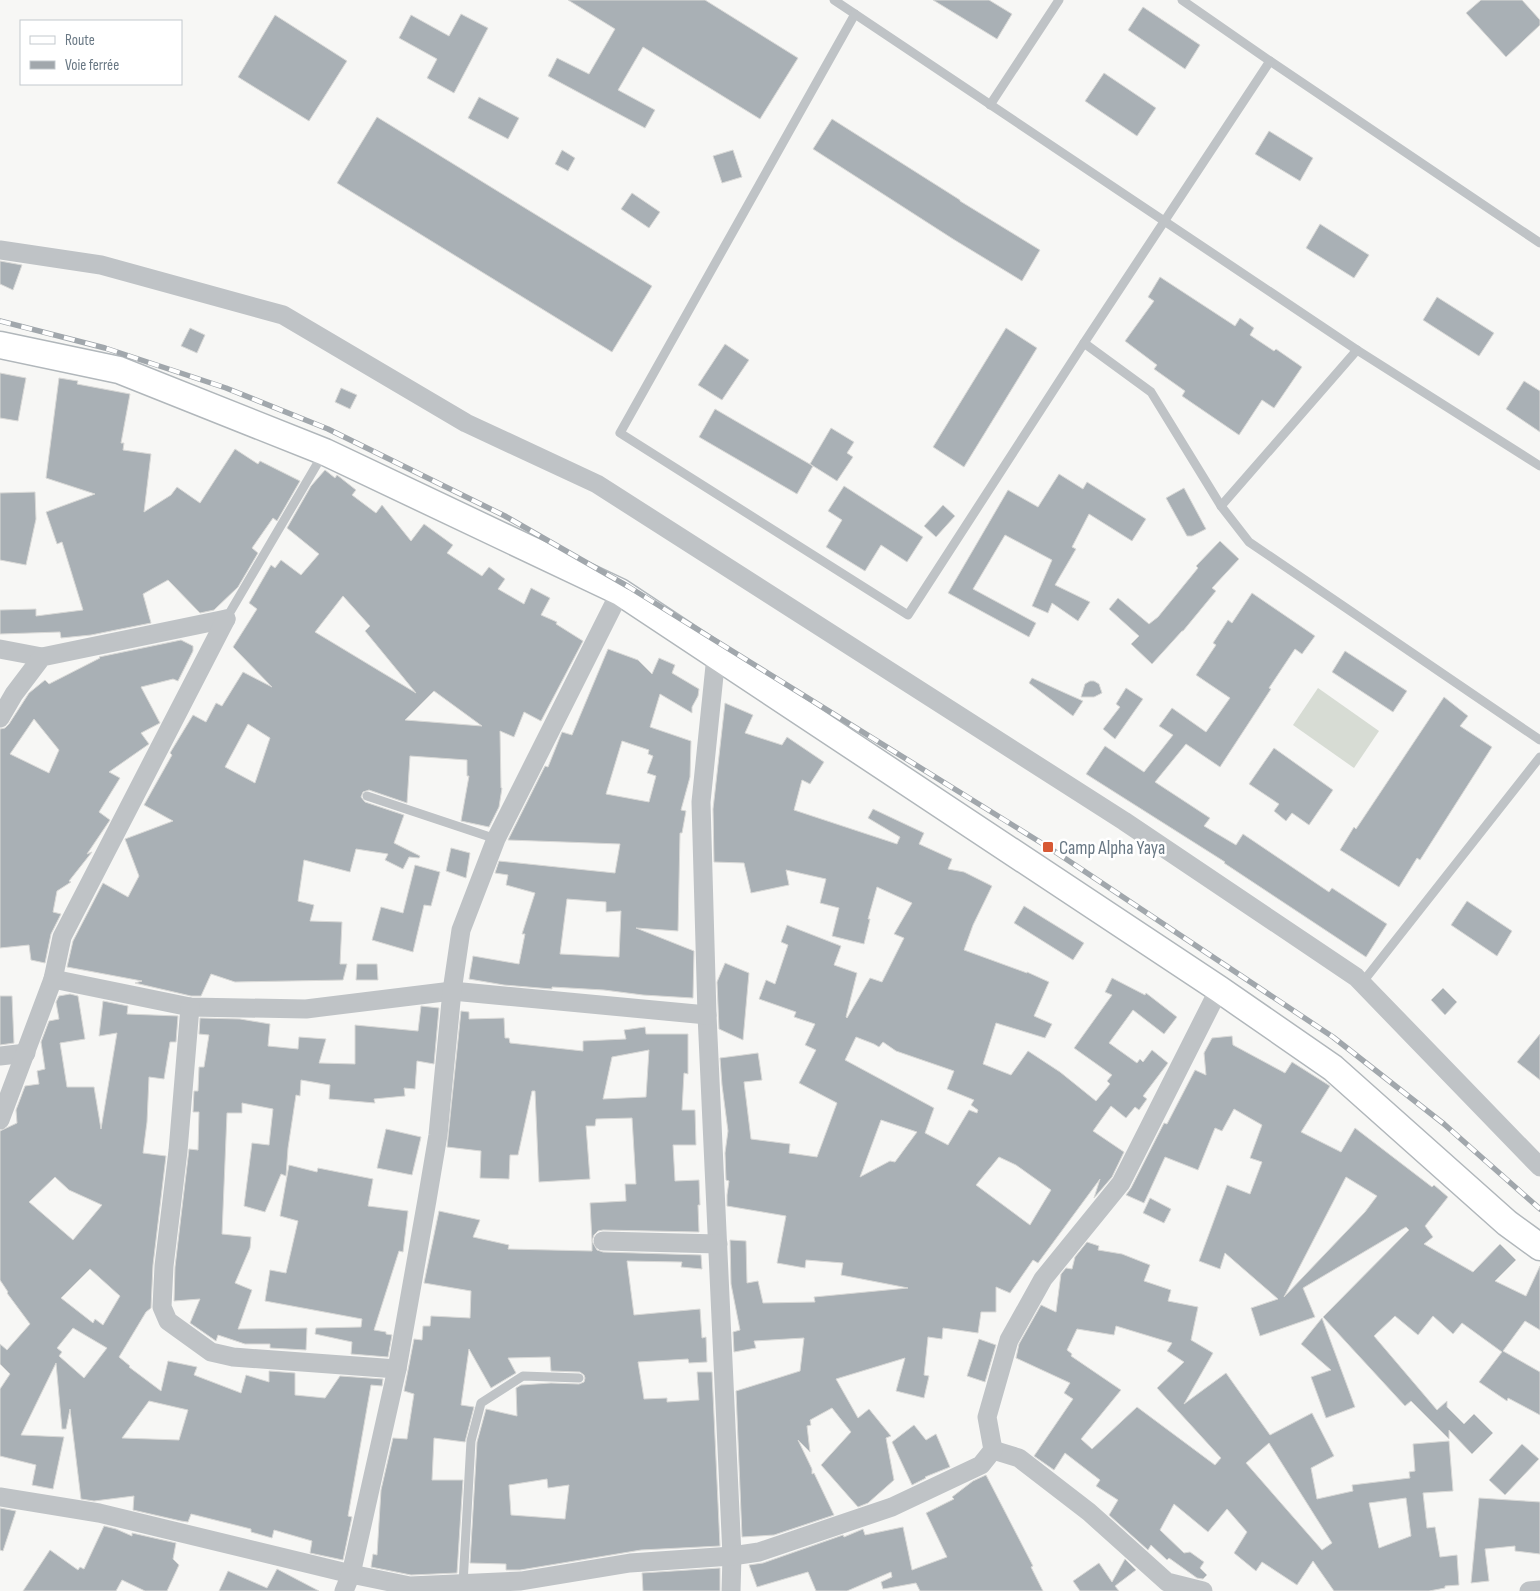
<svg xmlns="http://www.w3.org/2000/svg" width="1540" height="1591" viewBox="0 0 1540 1591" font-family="'Sofia Sans Condensed',sans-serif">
  <rect width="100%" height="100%" fill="#f7f7f5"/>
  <polygon fill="#d7dcd4" points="1318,688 1379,731 1354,768 1293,725"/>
  <g fill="#a9b0b5" stroke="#d9d9d7" fill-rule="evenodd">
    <polygon points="568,0 705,0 798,58 760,119 643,47 618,90 655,110 645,128 548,76 557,58 589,74 615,29"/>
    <polygon points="933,0 989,0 1012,14 997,39"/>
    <polygon points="1481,0 1522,0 1540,20 1540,25 1506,57 1466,13"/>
    <polygon points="1143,7 1200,45 1185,69 1128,30"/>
    <polygon points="461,14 488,28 454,93 427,78 437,59 399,38 411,15 449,36"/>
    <polygon points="275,15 347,61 309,121 238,77"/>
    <polygon points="1104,73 1156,108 1137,136 1085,101"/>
    <polygon points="479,97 519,118 508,139 468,118"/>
    <polygon points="377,117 652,286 612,352 337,183"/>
    <polygon points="832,119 960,200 960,201 1040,250 1022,281 953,239 813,149"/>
    <polygon points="1269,131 1313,158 1300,181 1255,154"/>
    <polygon points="562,150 575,158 568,171 555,164"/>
    <polygon points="733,150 742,177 722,183 713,156"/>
    <polygon points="632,193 660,212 649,228 621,209"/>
    <polygon points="1320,224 1369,255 1354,278 1306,248"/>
    <polygon points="0,261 22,265 13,290 0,284"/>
    <polygon points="1160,277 1235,326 1240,318 1254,328 1250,335 1274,351 1276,349 1302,367 1274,408 1262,400 1239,435 1182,396 1185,391 1154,369 1157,365 1125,341 1154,301 1148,297"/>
    <polygon points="1437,297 1494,333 1479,356 1423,320"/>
    <polygon points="190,328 205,335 197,353 181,346"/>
    <polygon points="1006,328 1037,348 964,467 933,447"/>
    <polygon points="725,344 749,360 722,400 698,385"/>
    <polygon points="0,373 26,378 18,421 0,418"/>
    <polygon points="59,378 78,381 77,384 130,394 121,443 124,443 123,450 151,454 144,512 171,495 177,487 200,503 235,449 258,464 260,461 300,481 277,521 273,518 252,548 258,553 238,587 214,610 200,613 168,580 143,594 151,623 91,635 61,638 60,632 0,634 0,610 36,609 36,616 83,610 62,542 57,544 46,512 95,494 46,478"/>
    <polygon points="1524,381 1540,391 1540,432 1506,409"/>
    <polygon points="341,388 357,395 350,409 335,402"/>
    <polygon points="715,409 813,466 797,494 699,437"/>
    <polygon points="831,428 854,442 847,453 853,457 837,481 810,464"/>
    <path d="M325,470l10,8 2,-3 19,15 -4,5 24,18 6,-8 29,36 13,-17 29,21 -6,8 35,23 7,-9 16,12 -7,10 26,15 7,-16 19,10 -9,17 16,7 -1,2 27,17 -42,80 -17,-9 -10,25 -14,-6 1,57h1l-3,19 -10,20 -28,-6 8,-45h-2v-16l-57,-4 -3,47 -38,-13 -6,2 -2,5 4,5 39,13 -10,28 26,13 -1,2 -10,-1 -6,12 -18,-9 3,-6 -32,-5 -6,23 -46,-12 -6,41 16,4 -4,16 32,1 -2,42h7l-4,16 -108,2 -24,-8 -10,22h-10l-56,-13 7,-2 -75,-14 6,-26 30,-58 25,14 11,-21 -14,-37 48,-18 -29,-16 28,-50 -2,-2 23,-38 13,7 10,-19 6,3 21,-34 29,15 -39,-40 24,-38 -8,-6 22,-38 4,3 6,-8 20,15 18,-21 -32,-26 24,-42zM343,596l27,30 -5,5 51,62 -101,-61zM434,691l48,35 -77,-6zM248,724l22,14 -15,45 -30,-16z"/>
    <polygon points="1059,474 1083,489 1087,482 1146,519 1132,541 1089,514 1072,547 1076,549 1055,585 1090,602 1078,621 1052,603 1048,613 1032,606 1052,560 1005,535 973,589 1036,623 1029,637 948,593 1008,490 1038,507"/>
    <polygon points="844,486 923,537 907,562 881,545 865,571 826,547 842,520 828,511"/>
    <polygon points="1184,488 1206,529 1192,536 1187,536 1166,498"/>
    <polygon points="35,492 36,519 26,565 0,560 0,493"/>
    <polygon points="943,505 955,516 936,537 924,526"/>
    <polygon points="1220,541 1239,559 1212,588 1216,591 1183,631 1182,631 1152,664 1131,644 1139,636 1109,609 1118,598 1149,624 1158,617 1198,568 1196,566"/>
    <polygon points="1252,593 1315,636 1302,654 1295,649 1269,688 1271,689 1220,767 1186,744 1155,782 1210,818 1204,826 1236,845 1243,834 1329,892 1332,888 1387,924 1366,957 1224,863 1225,862 1086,774 1105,746 1144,772 1173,735 1159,726 1172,708 1206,732 1230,698 1196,675 1216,645 1213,643 1228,620 1232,623"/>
    <path d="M181,640l12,6v5l-15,30 -5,-2 -32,8 19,36 -19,10 8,11 -40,28 11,6 -21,34 11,8 -23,34 5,-2 -23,29 2,1 -14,9 -4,21 8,2 -10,20 -6,29 -14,-3 -2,-15 -29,3v-219l5,-1 4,-4 20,-31 16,-13 4,4 51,-26 -1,-1zM34,719l25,31 -10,23 -39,-19z"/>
    <path d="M608,649l30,11 14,14 7,-16 16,7 -3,8 27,16 -1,7 -6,11v6l-32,-19 -10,33 41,14 -1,36 -9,33 5,1 -4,22h-2l-2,98 -42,-3 58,23 -1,47 -50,-3 -39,-5 -52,-3v2l-48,-4 -35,-6 4,-23 46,8 6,-30h-3l13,-41 -29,-8 2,-10 -13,-2 4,-12 116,12 5,-29 -112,-4 37,-74 3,1 14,-35 10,3zM622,741l27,9 -1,4 5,2 -6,17 9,3 -7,26 -43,-8zM567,899l39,3v10l15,-1 -2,46 -59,-3z"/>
    <polygon points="1345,651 1407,691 1393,712 1332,672"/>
    <polygon points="1032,678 1065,693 1083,701 1073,716 1029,683"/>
    <polygon points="1090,681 1094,681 1099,684 1102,693 1094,697 1081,697 1085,684"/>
    <polygon points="1126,688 1143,699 1115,739 1103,729 1120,707 1116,704"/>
    <polygon points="1444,697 1468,716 1460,726 1492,747 1420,860 1417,858 1399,887 1340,850 1354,827 1356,829"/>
    <path d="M725,703l28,12 -8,18 37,12 5,-8 37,25 -14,22 -8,-4 -8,30 103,34 3,-7 -32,-19 5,-9 51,24 -5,11 33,15 -4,10 16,3 28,14 -19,39 -9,25 63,23v-1l22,10 -15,34 18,8 -7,14 -49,-15 -13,41 28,11 17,-24 32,21 36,29 14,-17 -3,-3 5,-6 -38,-27 38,-53 -7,-3 7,-14 33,17 1,-2 31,24 -13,17 -31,-24 -24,33 28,20 3,-4 3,3 9,-12 16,13 -25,33 4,3 -8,11 -4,-3 -9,11 -15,-12 -18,25 31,21 -12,25 -18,21 6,-19 -62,84 -5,-3 -23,33 -14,-6v25h-15l-3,21 -35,-5 -1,11 -14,-2 -4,38 5,1 -5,22 -28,-7 9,-33 -69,21 22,39 11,-9 22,27 -5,2 8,42 -26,23 -10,4 -37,-42 30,-33 -19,-24 -22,12 1,5 -4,1 3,26 -12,-12 14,29v5l2,-1 20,42 -60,20 -32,2 -6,-146 64,-20 4,-33 -50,3 2,7 -22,4 -1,-20 7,-2 -9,-46 -1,-44 16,1 1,42 11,-2 5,22 52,-1 -1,-5 94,-9 -67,-13 2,-12 -37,-3 -1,8 -28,-5 9,-47 -59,-10v-11l2,-14 -3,-1 -1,-27 3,-22 -6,-46 -2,-27 38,-5 4,27 -18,2 7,57 39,5 -1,9 28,4 20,-54 -38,-20 17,-33 -11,-5 10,-21 -21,-7 2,-5 -37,-13 7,-19 9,4 13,-39 -7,-3 6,-17 54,21 -7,19 23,8 -11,44 1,1 23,-40 12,4 22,-44 -10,-4 18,-31 -35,-16 -9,32h2l-6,25 -32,-8 7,-28 -19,-5 6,-24 -40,-9 3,15 -38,8 -7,-30 -30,-1 -1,-53zM856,1037l18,7 5,3 4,-5 13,9 58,20 -7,18 27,11 -3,5 7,5 -1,3 -8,-3 -21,35 -23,-12 9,-25 -89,-48zM881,1120l36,12 -22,30 -5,-1 -30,16zM999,1157l17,8 35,25 -21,35 -54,-40z"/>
    <polygon points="1274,748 1333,790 1309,825 1292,813 1286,821 1274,811 1279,804 1249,784"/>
    <polygon points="451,848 470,853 466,878 446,871"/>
    <polygon points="415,865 440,872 431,906 424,905 413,952 372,940 381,907 403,913"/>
    <polygon points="1467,901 1512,931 1497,956 1451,925"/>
    <polygon points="1024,906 1084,943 1073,960 1014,923"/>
    <polygon points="725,963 749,973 743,1040 719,1029 717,982"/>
    <polygon points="357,964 377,964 378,980 356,980"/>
    <polygon points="1443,988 1457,1002 1445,1015 1431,1000"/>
    <path d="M70,994l8,2 7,43 -25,4 7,44h27l7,42 16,-96 -18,3 4,-35 25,5 -1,8 51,2 -2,26h-6l-6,37 -15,-2 -2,45 -4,31 23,3 -13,109 -2,43 -5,4 -27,45 11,9 -1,1 32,24 7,-30 29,6 -3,8 47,18 5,-18 23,7v-11l26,2v22l30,3 15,-22 43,3 -1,7 -11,-1 -23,131 4,1 -9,43 -33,-7 2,-12 -38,-11 -2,8 -21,-6v-3l-60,-15 -3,8 -7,-1 -48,-11 1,-14 -40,5 -13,-2 -11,-90 -4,20h-4l-6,-66 -35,72 43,2 -11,52 -21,-4 4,-20 -36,-9v-67l10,-15 -10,-10v-20l7,6 23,-26 -23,-31 1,-1 -8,-12v-149l17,-8 -1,-13 9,-24 14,-2 -2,-13 8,-2 -4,-27 8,-21 10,-2 -3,-17 3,-6zM55,1177l14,13 33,15 -29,35 -44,-38zM90,1269l30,27 -17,29 -8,-6 -2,4 -32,-25zM73,1328l34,20 -23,30 -25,-22 3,-4 -5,-4zM149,1401l39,9 -9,30 -57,-2z"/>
    <polygon points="0,996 12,996 14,1043 0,1045"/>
    <polygon points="421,1006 439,1008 434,1064 417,1061 415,1089 404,1088 405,1096 374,1099 375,1103 329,1099 330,1085 301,1080 300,1096 296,1095 288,1148 286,1176 281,1174 265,1212 244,1206 252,1143 269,1145 273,1109 242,1103 242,1113 227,1113 222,1234 251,1237 250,1248 235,1283 252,1290 238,1329 307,1328 306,1350 270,1348 270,1344 245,1344 218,1335 216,1341 190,1323 200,1299 174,1301 175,1267 189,1149 198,1150 199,1112 193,1112 194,1091 198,1091 199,1067 204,1067 209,1035 199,1034 200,1018 240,1019 270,1024 268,1046 298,1049 299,1037 326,1039 319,1063 355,1064 355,1025 418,1031"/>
    <path d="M461,1011l8,1v7l35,-1 1,20h4l1,5 73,8v-10l43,-2 -2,-9 21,-3 1,7h42v40l-4,-1 -2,37h13l1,35h-23l2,36 24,-1 1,25h-2l1,27 -96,-2 -5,1 -4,4 -2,6 -2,-38 36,-2 -1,-17h11l-4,-66 -36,1 -1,7h-9l4,53 -51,3 -4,-91h-3l-14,64h-8l-1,24 -29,-1 1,-27 -34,-4zM649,1050l-3,47 -43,2 9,-42z"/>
    <polygon points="1540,1034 1540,1080 1517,1062"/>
    <path d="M1232,1036l1,9 52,28 7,-11 38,24 -29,46 40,20 14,-24 77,59 2,-2 14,12 -23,29 8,11 -9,7 49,28 27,-28 16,16 -21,21 31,15 14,-30v64l-15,-9 -22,30 37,21v43l-32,-17 -1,3 -28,-19 23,-30 -40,-29 -9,11 -20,-18 -15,19 -23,-19 -21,20 63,74 10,-9v6l17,17 10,-10 19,19 -21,21 -23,-24v9l-38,-38 -6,5 -82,-89 86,-87 -3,-3 -103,61 12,29 -55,19 -9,-28 27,-9 -53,-46 -5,16 -21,-8 28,-76 23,9 12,-32 -12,-4 12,-33 -28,-16 -12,22 -7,-3 -17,42 -33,-13 -21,46 -18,-8 5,-7 33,-65 3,1 28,-54 11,5 -2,-22 8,-15zM1346,1177l31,19 -12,16 -81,85z"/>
    <polygon points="386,1129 421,1137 412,1175 377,1168"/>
    <polygon points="289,1165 317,1172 318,1168 373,1179 368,1206 408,1211 403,1252 399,1251 374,1330 386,1332 386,1334 392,1335 388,1357 351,1354 352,1342 315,1334 316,1328 361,1327 362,1319 265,1301 270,1270 286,1273 298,1221 280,1216"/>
    <polygon points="1150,1198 1171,1209 1164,1223 1143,1213"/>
    <path d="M439,1211l41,9 -7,17 36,8 -1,4 84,2v-10l5,9 6,2 98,3 1,14 -21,-2 1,-5 -55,-1 7,54 66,-6 2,29 4,-1 1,25 -18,1 -1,-4 -50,3 6,37 23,-1v4l32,-2 -2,-28h15l8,174 -79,4 -121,20h-14v-6l-36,-1 7,-121 9,-33 31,7 -1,-28 5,-3 30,-2 28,1 5,-2 1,-4 -1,-3 -4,-3 -29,-1 -1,-14 -42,1 8,15 -25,15 -22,-39 -8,56 13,2 -9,35 -31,-4 -2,42h31l-6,93 -46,2 -40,-8 2,-13 4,1 4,-65 12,-52 14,1 7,-45 -10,-3 10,-52 8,1 1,-14h7l1,-10 39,2 1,-27 -47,-8zM547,1479l1,9 21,-3 -4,34 -54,-4 -2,-30z"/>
    <path d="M1087,1242l12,4 -1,4 24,4 28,11 -6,16 27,9 -3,11 30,6 -7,33 22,13 -29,51 42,-31 44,62 42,-22 22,43 -23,12 6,31 36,-8 -1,-6 58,-7 -1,-6 6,-1 -2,-27 36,-3 4,50 -30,2 4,35 8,-1 5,30 17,-2 2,30 -14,1v2l-16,3h-95l-21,-30 -16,24 -35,-23 -6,9 -22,-18 13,-21 -20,-23 -19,23 -34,-28 -14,26 24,23 6,-1 14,10 -4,6 7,7 -4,4 -6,-1 -28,-20 -2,2 -16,-15 -3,5 -39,-35 9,-15 -22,-14 4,-6 -35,-27 -11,17 -20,-14 39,-57 -9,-6 6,-10 -54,-25 3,-14 22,-39 15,7 5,-38 5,-6 6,1 3,-12zM1116,1326l56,17 -5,8 17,11 -27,26 64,70 -6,7 -78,-58 -45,42 -11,-10 40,-49 -50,-34 1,-2 -5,-4 10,-21 37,6zM1269,1443l63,100 -10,7 -76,-87zM1406,1498l5,38 -32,12 -10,-45z"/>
    <polygon points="1322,1318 1355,1407 1326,1418 1311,1377 1331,1370 1301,1344"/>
    <polygon points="979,1339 996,1345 985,1382 967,1376"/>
    <polygon points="914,1425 926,1440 936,1434 950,1467 925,1477 926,1478 912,1485 892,1442"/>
    <polygon points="1522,1444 1539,1459 1505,1495 1489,1480"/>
    <polygon points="986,1475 1033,1566 1031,1567 1043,1591 920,1591 916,1583 883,1589 881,1582 892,1577 891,1572 847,1591 816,1591 808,1572 757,1587 749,1565 763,1563 843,1535 844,1537 863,1529 865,1535 903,1527 912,1570 947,1557 926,1513 954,1499 952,1497 973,1481"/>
    <polygon points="1479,1498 1540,1502 1540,1554 1515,1551 1515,1546 1485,1549 1489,1581 1471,1583"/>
    <polygon points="0,1508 16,1511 3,1551 0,1550"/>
    <polygon points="104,1526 116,1529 132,1536 132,1533 176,1543 173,1559 179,1565 167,1591 145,1591 122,1580 116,1591 23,1591 50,1550 78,1570 80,1567 84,1569"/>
    <polygon points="1125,1559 1136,1570 1115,1586 1119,1591 1080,1591 1073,1581 1099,1563 1112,1582"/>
    <polygon points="720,1568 720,1591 643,1591 642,1573"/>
    <polygon points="277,1569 319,1591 219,1591 228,1571 267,1588"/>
  </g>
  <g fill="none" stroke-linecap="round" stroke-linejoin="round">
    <g stroke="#b1b7bb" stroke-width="29">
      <polyline id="secondary" points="0,345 119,370 325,452 620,592 1219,989 1333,1068 1507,1223 1540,1247"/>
    </g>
    <g stroke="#bfc3c6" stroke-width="9">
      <polyline points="834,0 1357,350 1540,466"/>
      <polyline points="1182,0 1270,61 1540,243"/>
      <polyline points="855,14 620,433 908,615 1084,343 1270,61"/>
      <polyline points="990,105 1059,0"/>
      <polyline points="1084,343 1151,392 1221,506 1249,542 1540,740"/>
      <polyline points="1221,506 1357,350"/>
      <polyline points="226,619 323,454"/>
      <polyline points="367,796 496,839"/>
      <polyline points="1362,983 1540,757"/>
      <polyline points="463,1584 471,1441 481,1403 523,1376 579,1378"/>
    </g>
    <g stroke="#bfc3c6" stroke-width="19">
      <polyline points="0,250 101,265 283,315 466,423 597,484 1124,821 1356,977 1540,1167"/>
      <polyline points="0,649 42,657"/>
      <polyline points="716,656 701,802 707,1015 732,1556 731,1591"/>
      <polyline points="0,718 14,694 42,657 226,619"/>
      <polyline points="53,979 190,1007 306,1009 452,991 707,1015"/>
      <polyline points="190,1007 178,1151 164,1266 162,1307 168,1321 211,1352 233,1357 397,1369"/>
      <polyline points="0,1056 26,1053"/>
      <polyline points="0,1120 53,979 62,937 226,619"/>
      <polyline points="603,1241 718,1244"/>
      <polyline points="993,1450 1019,1458 1089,1512 1167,1582 1203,1591"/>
      <polyline points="0,1497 99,1513 351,1574 410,1586 521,1581 630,1563 732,1556 759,1552 892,1507 981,1465 993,1450 987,1417 1009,1340 1043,1279 1121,1183 1219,989"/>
      <polyline points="344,1591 351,1574 397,1369 427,1200 438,1135 452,991 461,930 496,839 620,592"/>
      <polyline points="1529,1591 1540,1590"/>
    </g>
    <use href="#secondary" stroke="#fff" stroke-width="26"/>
    <g stroke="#a1a7ac" stroke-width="5.5">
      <polyline id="rail" points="0,321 105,348 226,388 328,429 505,516 629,587 1048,847 1333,1037 1444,1124 1540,1209"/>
    </g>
    <use href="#rail" stroke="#fff" stroke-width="4" stroke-dasharray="11" stroke-linecap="butt"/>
  </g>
  <rect fill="#d75935" stroke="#fff" stroke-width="2" x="1042" y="841" width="12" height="12" rx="2.5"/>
  <g text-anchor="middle" stroke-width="5" stroke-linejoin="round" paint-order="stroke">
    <g font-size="19" fill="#697884" stroke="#fff" text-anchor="start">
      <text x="1059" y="854">Camp Alpha Yaya</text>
    </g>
  </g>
  <rect x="20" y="20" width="162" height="65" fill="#ffffff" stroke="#c3c9ce"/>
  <rect x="30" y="36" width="25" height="8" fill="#ffffff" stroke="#c3c9ce"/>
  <text x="65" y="45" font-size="15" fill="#697884">Route</text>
  <rect x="30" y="61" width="25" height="8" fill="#a1a7ac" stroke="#c3c9ce"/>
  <text x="65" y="70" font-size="15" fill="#697884">Voie ferrée</text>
</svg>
